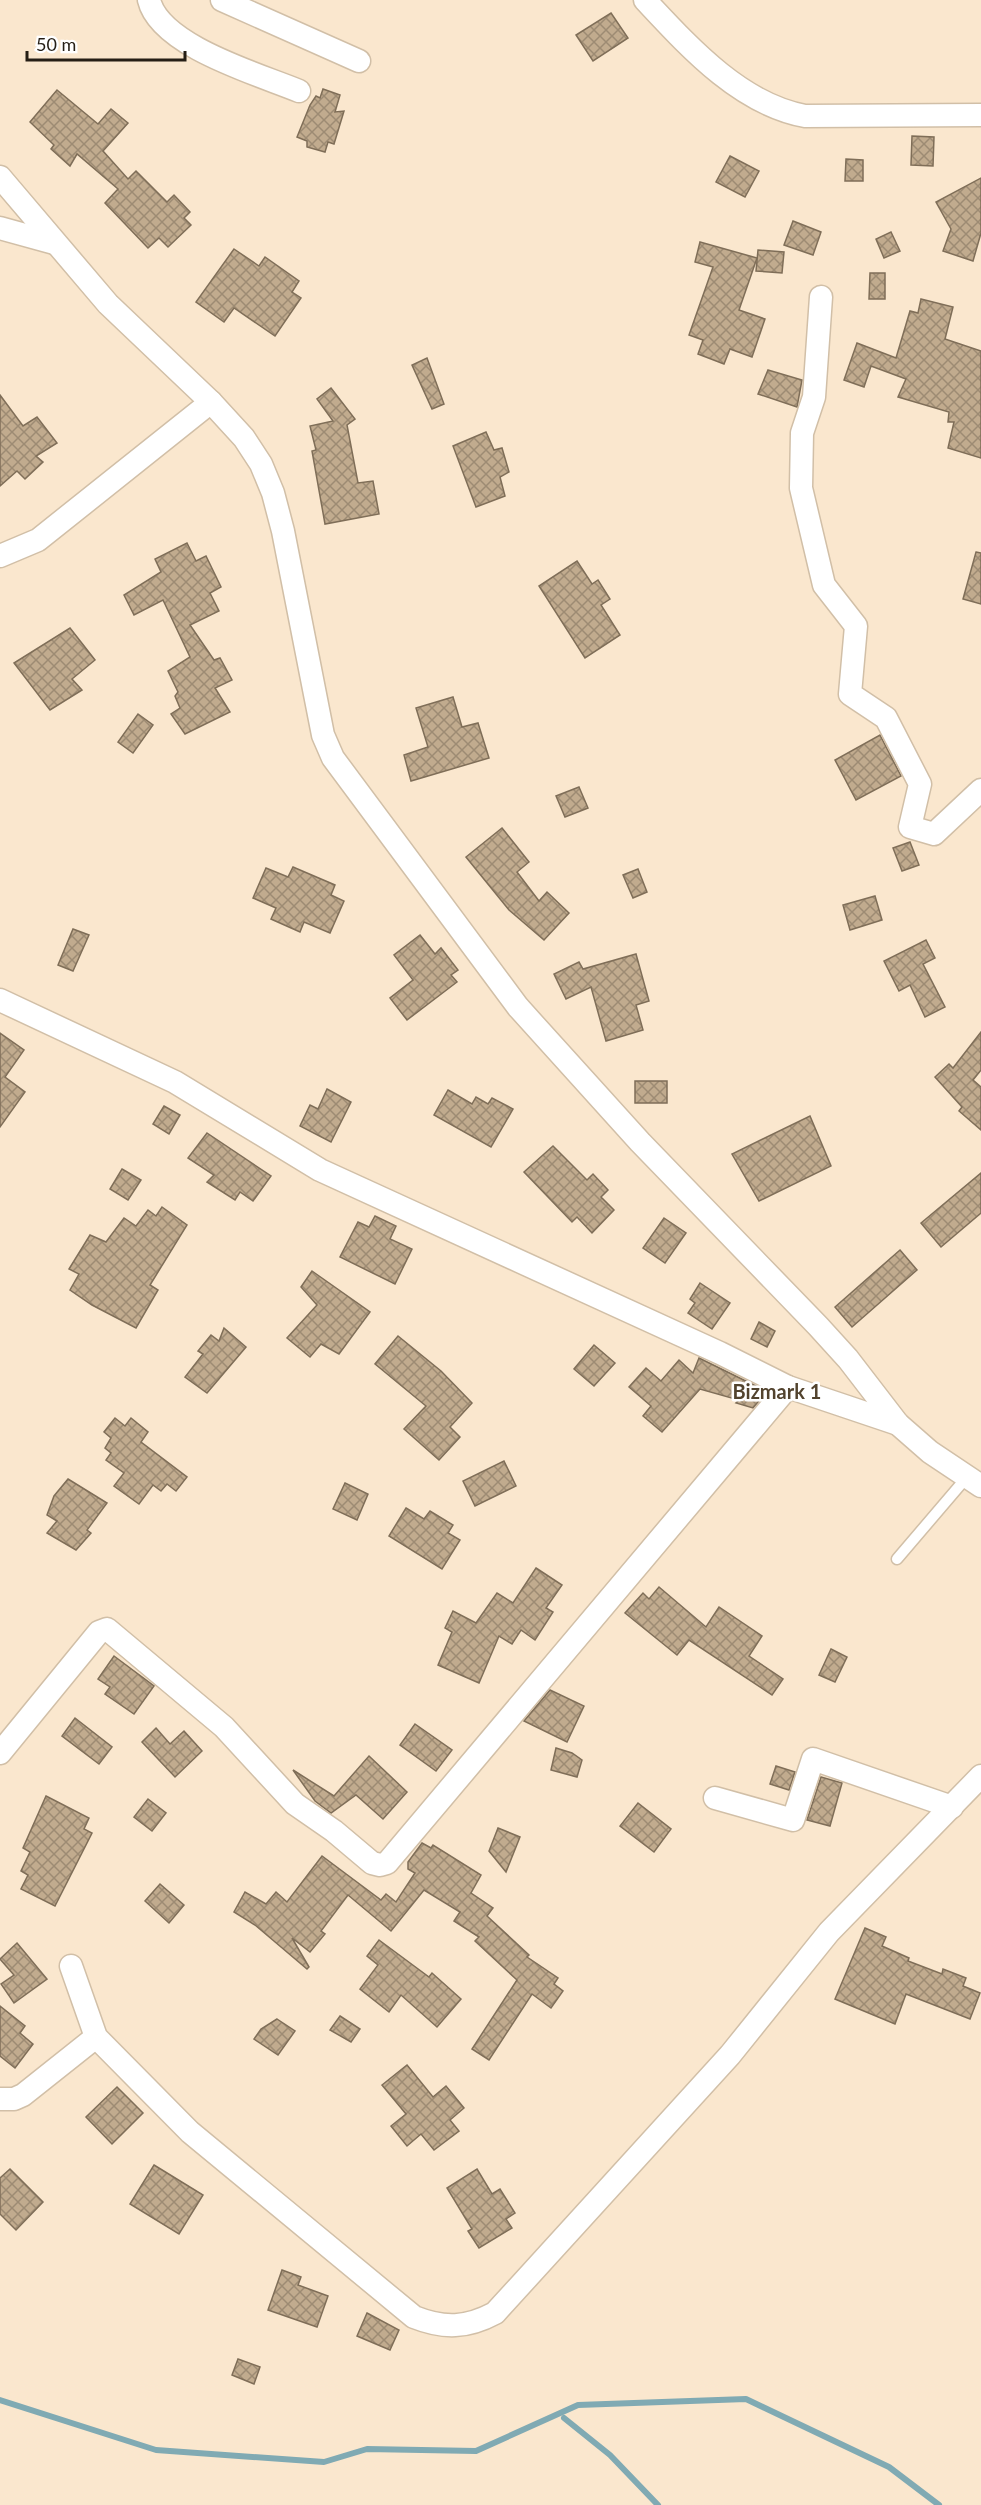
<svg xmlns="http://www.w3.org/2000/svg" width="981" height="2505" viewBox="0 0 981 2505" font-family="Lato,sans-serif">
  <defs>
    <pattern id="building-cross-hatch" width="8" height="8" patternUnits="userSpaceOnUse" patternTransform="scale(1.5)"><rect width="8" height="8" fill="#c1ab8e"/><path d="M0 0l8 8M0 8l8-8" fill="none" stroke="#9d8b73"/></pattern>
  </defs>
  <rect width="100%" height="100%" fill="#fae7ce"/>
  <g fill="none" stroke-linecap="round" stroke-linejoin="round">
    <g stroke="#80aab3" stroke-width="6">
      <polyline points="0,2400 156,2450 324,2462 367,2449 476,2451 578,2405 746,2399 889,2467 939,2505"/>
      <polyline points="564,2418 610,2455 658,2505"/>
    </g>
  </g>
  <g fill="url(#building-cross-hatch)" stroke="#7f6e58" stroke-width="1.5">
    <polygon points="611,13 628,38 593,61 576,35"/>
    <polygon points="323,89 340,95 335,112 344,111 334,144 328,142 325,152 307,147 307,141 297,137 310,105 316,96 320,98"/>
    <polygon points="57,90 98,124 111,109 128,123 103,151 128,179 136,171 167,202 174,195 190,212 184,218 191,225 168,247 159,238 148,248 105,203 118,189 77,154 70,166 51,149 54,145 30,122"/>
    <polygon points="912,136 934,137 933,166 911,165"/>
    <polygon points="730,156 759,171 745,197 716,182"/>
    <polygon points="846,159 863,160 863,181 845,181"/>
    <polygon points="981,178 981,233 973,261 943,251 951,229 936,202"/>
    <polygon points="793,221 821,232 813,255 784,245"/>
    <polygon points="891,232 900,251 884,258 876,239"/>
    <polygon points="700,242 757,258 739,310 765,319 752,357 730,349 724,364 698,354 703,340 689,335 713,267 695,262"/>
    <polygon points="234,249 259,266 265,257 299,281 292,292 301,298 275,336 234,308 224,322 196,302"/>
    <polygon points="758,250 784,252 782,273 756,271"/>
    <polygon points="870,273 885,273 885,299 869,299"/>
    <polygon points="921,299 953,307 945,339 981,351 981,458 948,448 954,422 948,422 949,412 898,397 906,379 871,366 864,387 844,380 857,343 896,358 910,311 918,313"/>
    <polygon points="427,358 444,404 432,409 412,365"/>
    <polygon points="768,370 802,380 797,407 758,394"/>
    <polygon points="331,388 355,419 347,425 358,483 373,481 379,514 325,524 312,451 316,450 310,426 333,421 317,399"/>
    <polygon points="0,395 23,426 37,417 57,443 36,456 43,462 25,479 17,471 0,486"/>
    <polygon points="486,432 494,450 502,448 509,472 500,477 505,496 476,507 453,446"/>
    <polygon points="187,543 196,561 206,556 221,587 210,593 219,611 190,625 214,660 220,658 232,680 215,688 230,712 185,734 171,714 180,708 175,696 178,692 168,671 190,657 163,600 134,615 124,595 161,572 155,559"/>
    <polygon points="976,552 981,553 981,604 963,599"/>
    <polygon points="577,561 592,584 598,580 610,599 601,605 620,635 585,658 539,586"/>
    <polygon points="70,628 95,660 72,679 82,690 50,710 14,663"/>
    <polygon points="453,697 462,727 478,723 489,758 411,781 404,755 428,747 416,708"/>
    <polygon points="138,714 153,725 133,753 118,742"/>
    <polygon points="880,735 901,776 856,800 835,760"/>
    <polygon points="579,787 588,808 565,817 556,796"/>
    <polygon points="502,828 529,862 517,872 539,901 547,892 569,913 544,940 509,910 466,857"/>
    <polygon points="910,842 919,865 902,871 893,848"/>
    <polygon points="293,867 335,885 331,895 344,901 330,933 304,922 300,932 271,919 276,908 253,898 266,868 288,877"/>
    <polygon points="638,869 647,892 633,898 623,875"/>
    <polygon points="875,896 882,920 850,930 843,905"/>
    <polygon points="73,929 89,935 73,971 58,965"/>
    <polygon points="420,935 435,954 441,948 458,970 451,975 457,982 407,1020 390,998 413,980 394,955"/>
    <polygon points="926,940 935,958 923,964 945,1007 925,1017 910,985 899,991 884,961"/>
    <polygon points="636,954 649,1001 636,1005 643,1030 606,1041 591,987 566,999 554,974 579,962 583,969"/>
    <polygon points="981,1032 981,1070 973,1080 981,1087 981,1130 959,1111 962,1107 935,1077 949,1064 953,1068"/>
    <polygon points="0,1033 24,1050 5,1077 25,1092 0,1127"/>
    <rect x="635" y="1081" width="32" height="22"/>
    <polygon points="327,1089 351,1102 331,1142 300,1126 310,1105 318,1109"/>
    <polygon points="448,1090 472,1104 476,1097 488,1104 492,1098 513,1109 491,1147 434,1115"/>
    <polygon points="164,1106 180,1115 169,1134 153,1124"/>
    <polygon points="810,1116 831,1166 759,1201 732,1154"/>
    <polygon points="207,1133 271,1176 253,1201 240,1192 235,1200 207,1182 214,1175 188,1158"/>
    <polygon points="553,1146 587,1180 593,1174 608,1190 601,1197 614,1210 592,1233 577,1217 572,1222 524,1172"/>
    <polygon points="122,1169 141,1180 128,1200 110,1189"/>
    <polygon points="981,1173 981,1213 941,1247 921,1223"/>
    <polygon points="162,1207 187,1225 150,1285 158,1290 136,1328 92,1305 70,1290 79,1274 69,1269 90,1235 106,1242 124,1218 136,1226 148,1210 156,1216"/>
    <polygon points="375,1216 396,1226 390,1239 412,1249 395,1284 340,1257 358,1222 369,1227"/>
    <polygon points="664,1218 686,1233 665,1263 643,1248"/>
    <polygon points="900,1250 917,1270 852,1327 835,1307"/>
    <polygon points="312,1271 370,1312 339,1354 321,1344 310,1357 287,1338 317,1305 301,1287"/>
    <polygon points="700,1283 730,1303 712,1329 688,1313 695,1303 690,1299"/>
    <polygon points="759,1322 775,1331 767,1347 751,1339"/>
    <polygon points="224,1328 246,1347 207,1393 185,1377 203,1354 198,1351 211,1335 219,1341"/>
    <polygon points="398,1336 441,1371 472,1403 450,1427 460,1437 439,1460 404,1429 426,1406 375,1364"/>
    <polygon points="594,1345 615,1363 594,1386 574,1369"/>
    <polygon points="699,1358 762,1389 759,1401 753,1408 736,1403 739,1400 700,1389 662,1432 643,1416 651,1406 629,1387 646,1368 661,1381 679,1360 693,1373"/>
    <polygon points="115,1418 125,1426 131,1418 148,1432 141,1442 187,1477 176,1491 167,1484 161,1491 153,1485 139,1504 114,1486 124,1473 106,1460 111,1453 105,1448 111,1438 104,1432"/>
    <polygon points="504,1461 516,1486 475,1506 463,1481"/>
    <polygon points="68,1479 107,1503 87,1530 91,1533 76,1550 47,1533 57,1521 47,1515 54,1496"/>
    <polygon points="345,1483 368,1494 357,1520 333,1509"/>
    <polygon points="406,1508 424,1519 430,1511 453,1525 448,1533 460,1540 442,1569 389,1536"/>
    <polygon points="536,1568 562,1585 546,1608 553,1612 535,1640 521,1630 512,1644 499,1636 479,1683 438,1665 452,1632 445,1628 453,1611 476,1623 497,1593 513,1603"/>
    <polygon points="659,1587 706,1627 719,1607 762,1636 749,1656 783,1679 772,1695 689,1640 677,1655 625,1613 643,1593 649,1599"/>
    <polygon points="831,1649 847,1657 835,1682 819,1675"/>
    <polygon points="114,1656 154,1686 134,1714 105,1694 110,1687 98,1679"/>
    <polygon points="550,1690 584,1706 567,1742 524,1721"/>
    <polygon points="75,1718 112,1747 99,1764 62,1736"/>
    <polygon points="415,1724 452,1750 436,1771 400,1745"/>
    <polygon points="156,1728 170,1744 184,1731 202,1751 175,1777 142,1742"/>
    <polygon points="556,1748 572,1753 582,1760 577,1777 551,1770"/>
    <polygon points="369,1756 407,1792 383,1819 356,1795 331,1813 315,1801 293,1770 334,1796"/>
    <polygon points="776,1766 795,1772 789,1790 770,1784"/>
    <polygon points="821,1777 842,1783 830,1826 807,1820"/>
    <polygon points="46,1796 89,1818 84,1829 92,1833 55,1906 21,1889 28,1875 21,1871 30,1852 23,1848"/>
    <polygon points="148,1799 166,1813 152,1831 134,1817"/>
    <polygon points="638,1803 671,1829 654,1852 620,1826"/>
    <polygon points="498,1828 520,1837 506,1872 489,1851"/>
    <polygon points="422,1843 431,1848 433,1845 481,1875 471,1893 493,1908 487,1916 529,1955 527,1957 558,1978 554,1984 563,1991 551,2008 532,1994 489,2060 472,2049 517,1980 475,1941 479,1937 454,1921 460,1912 424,1890 391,1931 348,1895 321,1931 325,1934 310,1952 292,1938 309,1967 307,1969 255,1925 234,1912 245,1892 266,1904 276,1892 287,1902 322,1856 381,1900 386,1894 396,1902 415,1873 408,1869 408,1862"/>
    <polygon points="160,1884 184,1905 169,1923 145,1901"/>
    <polygon points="865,1928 886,1937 882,1946 909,1958 908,1961 942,1974 943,1969 966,1978 963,1986 980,1993 970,2019 906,1994 895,2024 835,1999"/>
    <polygon points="379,1940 429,1977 432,1973 461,1999 437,2027 401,1995 389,2012 360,1989 378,1965 367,1956"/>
    <polygon points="17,1943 47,1979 14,2003 1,1984 14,1975 0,1959"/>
    <polygon points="0,2006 25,2026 20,2033 33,2044 15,2068 0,2056"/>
    <polygon points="340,2016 360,2029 351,2042 330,2030"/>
    <polygon points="277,2019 295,2031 278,2055 254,2039 261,2029"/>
    <polygon points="407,2065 433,2097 446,2086 464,2108 450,2120 459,2131 434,2150 421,2134 407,2146 391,2126 406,2114 382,2085"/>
    <polygon points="117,2087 143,2113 112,2144 86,2117"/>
    <polygon points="154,2165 203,2195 179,2234 130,2204"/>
    <polygon points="10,2169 43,2202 16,2230 0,2214 0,2178"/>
    <polygon points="477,2169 492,2194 500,2189 515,2213 506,2219 512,2228 479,2248 468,2231 472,2229 447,2188"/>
    <polygon points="282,2270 301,2277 298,2285 328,2296 317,2327 268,2310"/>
    <polygon points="367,2313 399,2330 390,2350 357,2336"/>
    <polygon points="238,2359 260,2367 254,2384 232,2375"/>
  </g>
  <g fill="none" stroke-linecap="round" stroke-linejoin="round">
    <g stroke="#d1bfa7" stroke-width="13">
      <polyline id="lane" points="897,1559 967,1477"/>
    </g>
    <g stroke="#d1bfa7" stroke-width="25">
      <g id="street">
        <path d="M149,0c11,46 109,74 150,91"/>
        <polyline points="222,0 359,61"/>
        <path d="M645,0c44,47 95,104 160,116l176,-1"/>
        <polyline points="0,177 108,304 211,402 244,438 261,464 273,493 283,531 323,735 333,758 518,1007 640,1142 818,1326 848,1359 898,1424 930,1452 981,1486"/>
        <polyline points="0,228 54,243"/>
        <polyline points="821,297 814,397 802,433 801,488 824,585 856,626 850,694 886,718 920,784 910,827 934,834 981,790"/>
        <polyline points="0,556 38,540 211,402"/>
        <polyline points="0,1000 175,1082 320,1170 720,1353 788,1387 898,1424"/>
        <polyline points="0,1753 99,1632 107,1629 224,1727 295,1804 334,1831 372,1863 380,1865 387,1863 788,1387"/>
        <polyline points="715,1798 793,1820 813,1759 952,1807"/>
        <path d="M71,1966l25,71 94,95 224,185c30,12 53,11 81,-4l235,-258 99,-123 152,-156"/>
        <polyline points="0,2099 14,2099 23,2095 96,2037"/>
      </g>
    </g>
    <use href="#lane" stroke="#fff" stroke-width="10"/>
    <use href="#street" stroke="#fff" stroke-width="22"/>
  </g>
  <g text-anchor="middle" stroke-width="5" stroke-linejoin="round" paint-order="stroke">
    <g font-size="20" font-weight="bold" fill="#52432e" stroke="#fff">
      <text x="777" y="1399">Bizmark 1</text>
    </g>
  </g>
  <path d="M27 51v9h158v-9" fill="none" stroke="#251e15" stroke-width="3"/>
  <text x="36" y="51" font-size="18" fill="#251e15" stroke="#ffffff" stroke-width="4.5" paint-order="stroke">50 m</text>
</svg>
